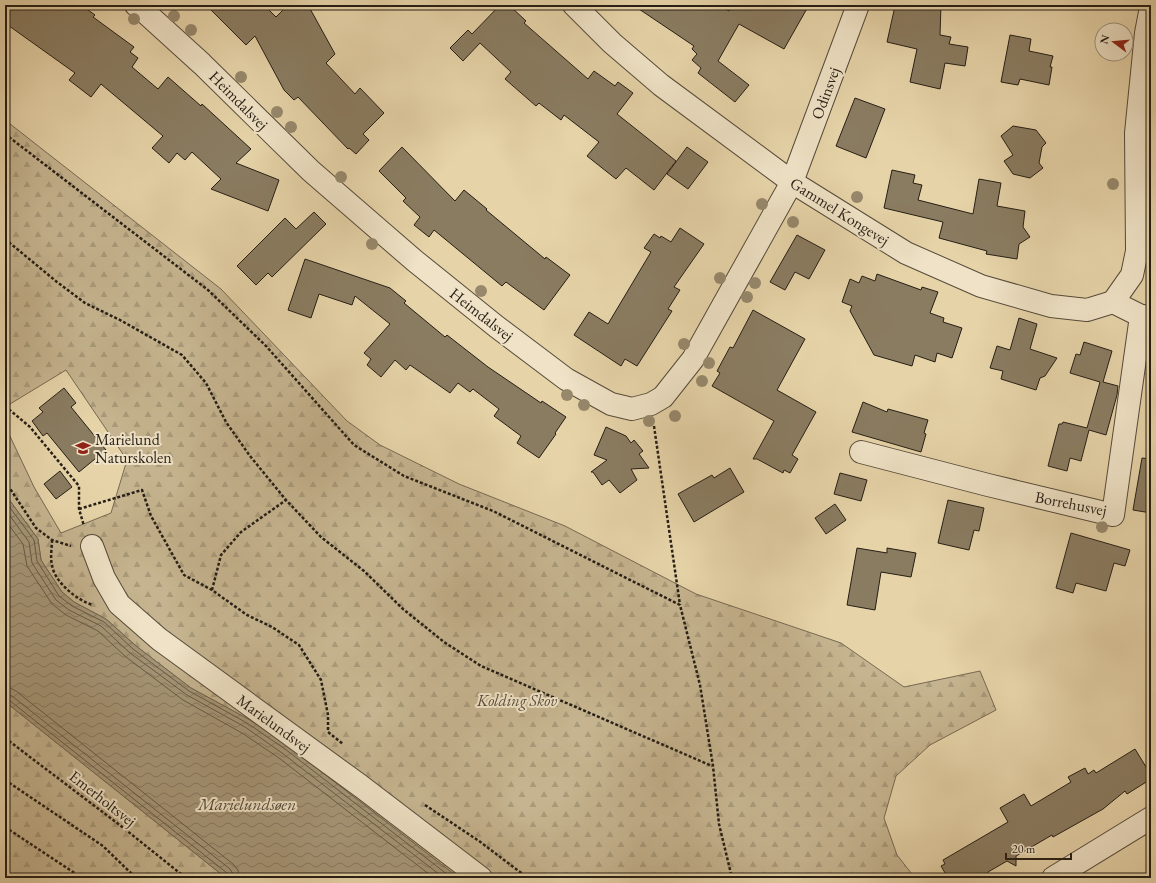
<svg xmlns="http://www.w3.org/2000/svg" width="1156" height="883" viewBox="0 0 1156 883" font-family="'EB Garamond',serif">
  <defs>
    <pattern id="forest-firs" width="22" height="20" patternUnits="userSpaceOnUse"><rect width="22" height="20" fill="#c5b48f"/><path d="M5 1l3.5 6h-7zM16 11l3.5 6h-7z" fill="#a99a7a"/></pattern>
    <pattern id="water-waves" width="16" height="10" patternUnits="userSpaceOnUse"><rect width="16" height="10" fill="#a59576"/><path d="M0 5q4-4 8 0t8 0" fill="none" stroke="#867960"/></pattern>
  </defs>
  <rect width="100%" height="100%" fill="#e6d3a8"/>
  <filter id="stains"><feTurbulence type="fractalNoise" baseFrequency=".005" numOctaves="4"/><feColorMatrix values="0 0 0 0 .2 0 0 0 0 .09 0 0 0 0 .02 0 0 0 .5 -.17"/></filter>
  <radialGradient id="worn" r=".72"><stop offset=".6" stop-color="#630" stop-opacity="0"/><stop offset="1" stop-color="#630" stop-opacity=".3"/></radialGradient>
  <g fill="url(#forest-firs)" stroke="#766952" fill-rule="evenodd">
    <path d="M5,120l216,169 126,132 33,24 79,39 106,42 131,68 145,49 63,44 76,-16 16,39 -66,35 -34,31 -12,42 13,37 18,23h-456l-171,-132 -38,-26 -59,-32 -55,-42 -30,-27 -32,-17 -12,-10 -21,-32 -3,-21 -33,-45zM66,370l61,90 -16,53 -50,20 -27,-46 -27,-57 3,-26z"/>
    <polygon points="5,702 8,704 226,878 5,878"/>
  </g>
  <polygon fill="url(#water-waves)" stroke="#72654f" points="5,494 38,539 41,560 62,592 74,602 106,619 136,646 191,688 250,720 288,746 459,878 226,878 8,704 5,701"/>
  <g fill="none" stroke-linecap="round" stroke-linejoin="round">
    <g stroke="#665a46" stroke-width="1">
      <polyline points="5,501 34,540 37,561 59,596 72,606 104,622 133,649 189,691 247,723 285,749 452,878"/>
      <polyline points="5,509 29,542 32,563 56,600 69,610 101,626 130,653 187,695 245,727 282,753 444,878"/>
      <polyline points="5,520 23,544 27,566 52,604 66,615 98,631 126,657 183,700 242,733 279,758 434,878"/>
      <polyline points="5,688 10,688 16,691 233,864 238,870 239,878"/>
      <polyline points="5,694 12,696 230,869 233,874 233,878"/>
      <polyline points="5,699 9,700 227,873 228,878"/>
    </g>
  </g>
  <g fill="#8a7c61" stroke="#261e15">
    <polygon points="5,5 81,5 95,15 93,17 134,47 130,52 138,58 132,67 158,89 168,77 201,106 202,104 251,149 236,163 279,180 268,211 211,189 221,179 192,152 185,160 177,153 169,163 152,148 163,136 101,84 91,97 69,80 75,73 5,23"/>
    <polygon points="206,5 264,5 276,17 288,5 308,5 335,54 326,63 355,94 360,88 384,113 363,134 369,140 356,154 349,148 348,149 298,97 294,100 284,90 255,36 246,45"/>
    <polygon points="500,5 509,5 526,21 524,23 588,79 594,71 615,86 618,82 633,93 617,114 676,161 654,190 626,168 616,179 587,156 599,142 564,115 561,120 539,103 536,106 505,79 511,72 480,43 463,61 450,48 468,30 472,34"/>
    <polygon points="633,5 718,5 729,11 733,5 809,5 784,49 739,24 718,61 749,85 735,102 698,73 701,68 692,60 697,54 692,49 694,46"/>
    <polygon points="905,5 941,5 940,35 951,37 949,44 968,47 965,66 945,63 940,89 910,82 917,49 887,42 895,6 905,7"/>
    <polygon points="1010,35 1031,39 1029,51 1053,56 1050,67 1052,67 1049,85 1020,79 1018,85 1001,82"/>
    <polygon points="855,98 885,109 866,158 836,146"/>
    <polygon points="1013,126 1036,130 1046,143 1042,147 1039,163 1043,168 1030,178 1013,174 1004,161 1013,155 1001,136"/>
    <polygon points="402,147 455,201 464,190 487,209 486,210 545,259 546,257 570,275 544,310 506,282 502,286 434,230 429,237 414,225 420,217 403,201 406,198 379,171"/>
    <polygon points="687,147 708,162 688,189 667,174"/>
    <polygon points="892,170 915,175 913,183 922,185 918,200 973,214 979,179 1001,183 997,206 1025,211 1023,227 1030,237 1019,244 1017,259 986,254 987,251 939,238 943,222 884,208"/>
    <polygon points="314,212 326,224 272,277 268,273 256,285 237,266 285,218 296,229"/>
    <polygon points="680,228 704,244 674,287 680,290 668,309 672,311 637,366 625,359 621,366 574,335 589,312 608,324 651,252 644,248 654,234 660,238 661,236 671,242"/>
    <polygon points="797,235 825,250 809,279 795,272 785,290 770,282"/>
    <polygon points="305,259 390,288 406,301 404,303 445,337 447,335 488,367 541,403 542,401 566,417 555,433 556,434 539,458 517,443 521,436 494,416 499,409 473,389 470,392 458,383 450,393 410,365 406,370 395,360 381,377 367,365 371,359 364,353 390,324 355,296 352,305 319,294 311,318 288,310"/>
    <polygon points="877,274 921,290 922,287 938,292 930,313 944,318 943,322 962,328 952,358 937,353 935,362 915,355 912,366 874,355 850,311 852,306 842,302 850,279 859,283 862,276 875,281"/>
    <polygon points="753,310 805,339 777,390 816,412 792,455 798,459 790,473 784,470 783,473 757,459 753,459 774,421 712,386 720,373 717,371 730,347 733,348"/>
    <polygon points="1019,318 1037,324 1030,349 1057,358 1045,376 1040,378 1036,390 1001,379 1003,371 990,368 997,346 1010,350"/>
    <polygon points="1084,342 1112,351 1103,382 1118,386 1117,395 1106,435 1089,430 1081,461 1070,458 1067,471 1048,466 1059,424 1062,424 1063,422 1087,428 1100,382 1070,373 1076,354 1080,355"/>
    <polygon points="64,388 76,403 71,407 106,450 79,472 47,433 43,436 32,421 43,412 39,408"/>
    <polygon points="863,402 887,412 888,409 928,420 924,433 926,434 921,452 852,432"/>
    <polygon points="606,427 626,436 631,443 634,440 643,451 639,454 649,468 631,469 637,480 620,493 609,480 602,485 593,472 591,472 607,460 594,455"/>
    <polygon points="1142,458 1151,459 1151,513 1133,510"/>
    <polygon points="730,468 744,492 694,522 678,494 712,475 714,478"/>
    <polygon points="60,471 72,487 56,499 44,484"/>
    <polygon points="840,473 867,480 861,501 834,494"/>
    <polygon points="948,500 984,508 979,531 974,530 969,550 938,543"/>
    <polygon points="835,504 846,520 826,534 815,518"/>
    <polygon points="1071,533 1130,550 1125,566 1114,563 1106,591 1076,583 1073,593 1056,588"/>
    <polygon points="857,548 887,553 887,548 916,553 911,577 881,572 875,610 847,605"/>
    <polygon points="1135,749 1151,775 1151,779 1127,794 1125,791 1103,809 1053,837 1052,835 1016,856 1016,866 1007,861 988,872 987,878 948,878 941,866 945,864 943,860 1008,822 1000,808 1024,794 1031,806 1071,782 1068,777 1085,768 1088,774 1094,770 1096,773"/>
  </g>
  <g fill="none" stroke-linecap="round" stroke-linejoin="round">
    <g stroke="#564b3a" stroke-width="24">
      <g id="street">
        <polyline points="136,5 147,14 202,64 311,171 415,261 497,327 566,379 611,404 632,409 651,404 663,397 693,359 792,182 858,5"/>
        <polyline points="574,5 612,43 661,85 792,182 906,253 981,286 1051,306 1087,310 1113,302 1141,316 1151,317"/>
        <polyline points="1113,302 1132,275 1137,251 1136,133 1146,33 1151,7"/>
        <polyline points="861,452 988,485 1113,515 1141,316"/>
        <polyline points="92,546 104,578 119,604 159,639 362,787 481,878"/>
        <polyline points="1053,878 1151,818"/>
      </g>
    </g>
    <g stroke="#261e15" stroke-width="2.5" stroke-dasharray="3 2" stroke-linecap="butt">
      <polyline points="5,134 208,290 266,346 354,445 404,476 493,511 680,605 700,685 713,766 719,824 732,878"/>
      <polyline points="5,239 57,282 85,303 120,320 182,355 206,383 226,422 250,456 286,500 321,537 364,571 403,609 444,642 481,666 712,766"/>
      <polyline points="5,406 30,427 79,486 79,509 84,526"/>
      <polyline points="654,426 680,605"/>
      <polyline points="5,481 36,528 52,540 71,546"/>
      <polyline points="79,509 142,490 151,516 184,575 212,590 247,615 272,627 299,645 321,680 328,715 328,732 343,744"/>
      <path d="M52,540c0,8 -2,17 0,25 2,17 26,36 41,40"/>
      <polyline points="212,590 221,555 241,532 286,500"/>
      <polyline points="5,738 121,826 186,878"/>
      <polyline points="5,780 103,846 136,878"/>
      <polyline points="425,805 479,841 528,878"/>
      <polyline points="5,827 82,878"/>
    </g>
    <use href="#street" stroke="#efe2c6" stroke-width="22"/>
  </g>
  <g fill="#97886c">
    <circle cx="174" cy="16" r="6"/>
    <circle cx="134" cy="19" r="6"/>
    <circle cx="191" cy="30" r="6"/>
    <circle cx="241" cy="77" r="6"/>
    <circle cx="277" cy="112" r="6"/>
    <circle cx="291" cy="127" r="6"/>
    <circle cx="341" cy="177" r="6"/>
    <circle cx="1113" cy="184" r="6"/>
    <circle cx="857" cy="197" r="6"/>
    <circle cx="762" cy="204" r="6"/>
    <circle cx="793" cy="222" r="6"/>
    <circle cx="372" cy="244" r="6"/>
    <circle cx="720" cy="278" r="6"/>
    <circle cx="755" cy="283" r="6"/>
    <circle cx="481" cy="291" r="6"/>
    <circle cx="747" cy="297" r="6"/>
    <circle cx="684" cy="344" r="6"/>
    <circle cx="709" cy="363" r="6"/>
    <circle cx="702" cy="381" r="6"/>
    <circle cx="567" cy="395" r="6"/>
    <circle cx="584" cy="405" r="6"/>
    <circle cx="675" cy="416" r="6"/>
    <circle cx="649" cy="421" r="6"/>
    <circle cx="1102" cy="527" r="6"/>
  </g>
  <defs>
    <g id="school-bare" transform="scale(1.2)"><path d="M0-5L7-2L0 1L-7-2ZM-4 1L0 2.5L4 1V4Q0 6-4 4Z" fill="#8f2418" stroke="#efe2c6" stroke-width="2.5" paint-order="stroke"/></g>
  </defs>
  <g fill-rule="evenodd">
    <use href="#school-bare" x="83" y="448"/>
  </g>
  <g text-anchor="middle" stroke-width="4" stroke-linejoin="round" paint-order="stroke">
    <g font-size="16" fill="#261e15" stroke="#efe2c6">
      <text transform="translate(825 93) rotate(-70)" y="6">Odinsvej</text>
      <text transform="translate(239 100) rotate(45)" y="6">Heimdalsvej</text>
      <text transform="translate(840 211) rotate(32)" y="6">Gammel Kongevej</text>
      <text transform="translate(482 314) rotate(38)" y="6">Heimdalsvej</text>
      <text transform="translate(1071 503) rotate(11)" y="6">Borrehusvej</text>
      <text transform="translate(274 723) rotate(36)" y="6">Marielundsvej</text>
      <text transform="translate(103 798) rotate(38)" y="6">Emerholtsvej</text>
    </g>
    <g font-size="16" fill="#261e15" stroke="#efe2c6" text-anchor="start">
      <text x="95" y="445">Marielund<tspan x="95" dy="18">Naturskolen</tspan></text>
    </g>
    <g font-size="16" font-style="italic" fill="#564b3a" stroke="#efe2c6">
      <text x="517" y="706">Kolding Skov</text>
    </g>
    <g font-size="17" font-style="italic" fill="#524837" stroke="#efe2c6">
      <text x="247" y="810">Marielundsøen</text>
    </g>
  </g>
  <rect width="1156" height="883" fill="none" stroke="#e6d3a8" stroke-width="20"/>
  <rect x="6" y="6" width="1144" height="871" fill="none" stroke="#261e15" stroke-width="2"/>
  <rect x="10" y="10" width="1136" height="863" fill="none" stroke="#261e15"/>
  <g transform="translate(1114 42) rotate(286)"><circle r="19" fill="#efe2c6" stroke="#9f947f"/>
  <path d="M0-3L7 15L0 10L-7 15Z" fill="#8f2418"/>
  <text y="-6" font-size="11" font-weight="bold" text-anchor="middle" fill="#261e15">N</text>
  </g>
  <path d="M1006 853v6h65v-6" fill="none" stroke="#261e15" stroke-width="2"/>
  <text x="1012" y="853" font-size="12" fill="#261e15" stroke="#efe2c6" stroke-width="3" paint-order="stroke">20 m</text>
  <rect width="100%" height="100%" filter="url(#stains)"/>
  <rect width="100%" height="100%" fill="url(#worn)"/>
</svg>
